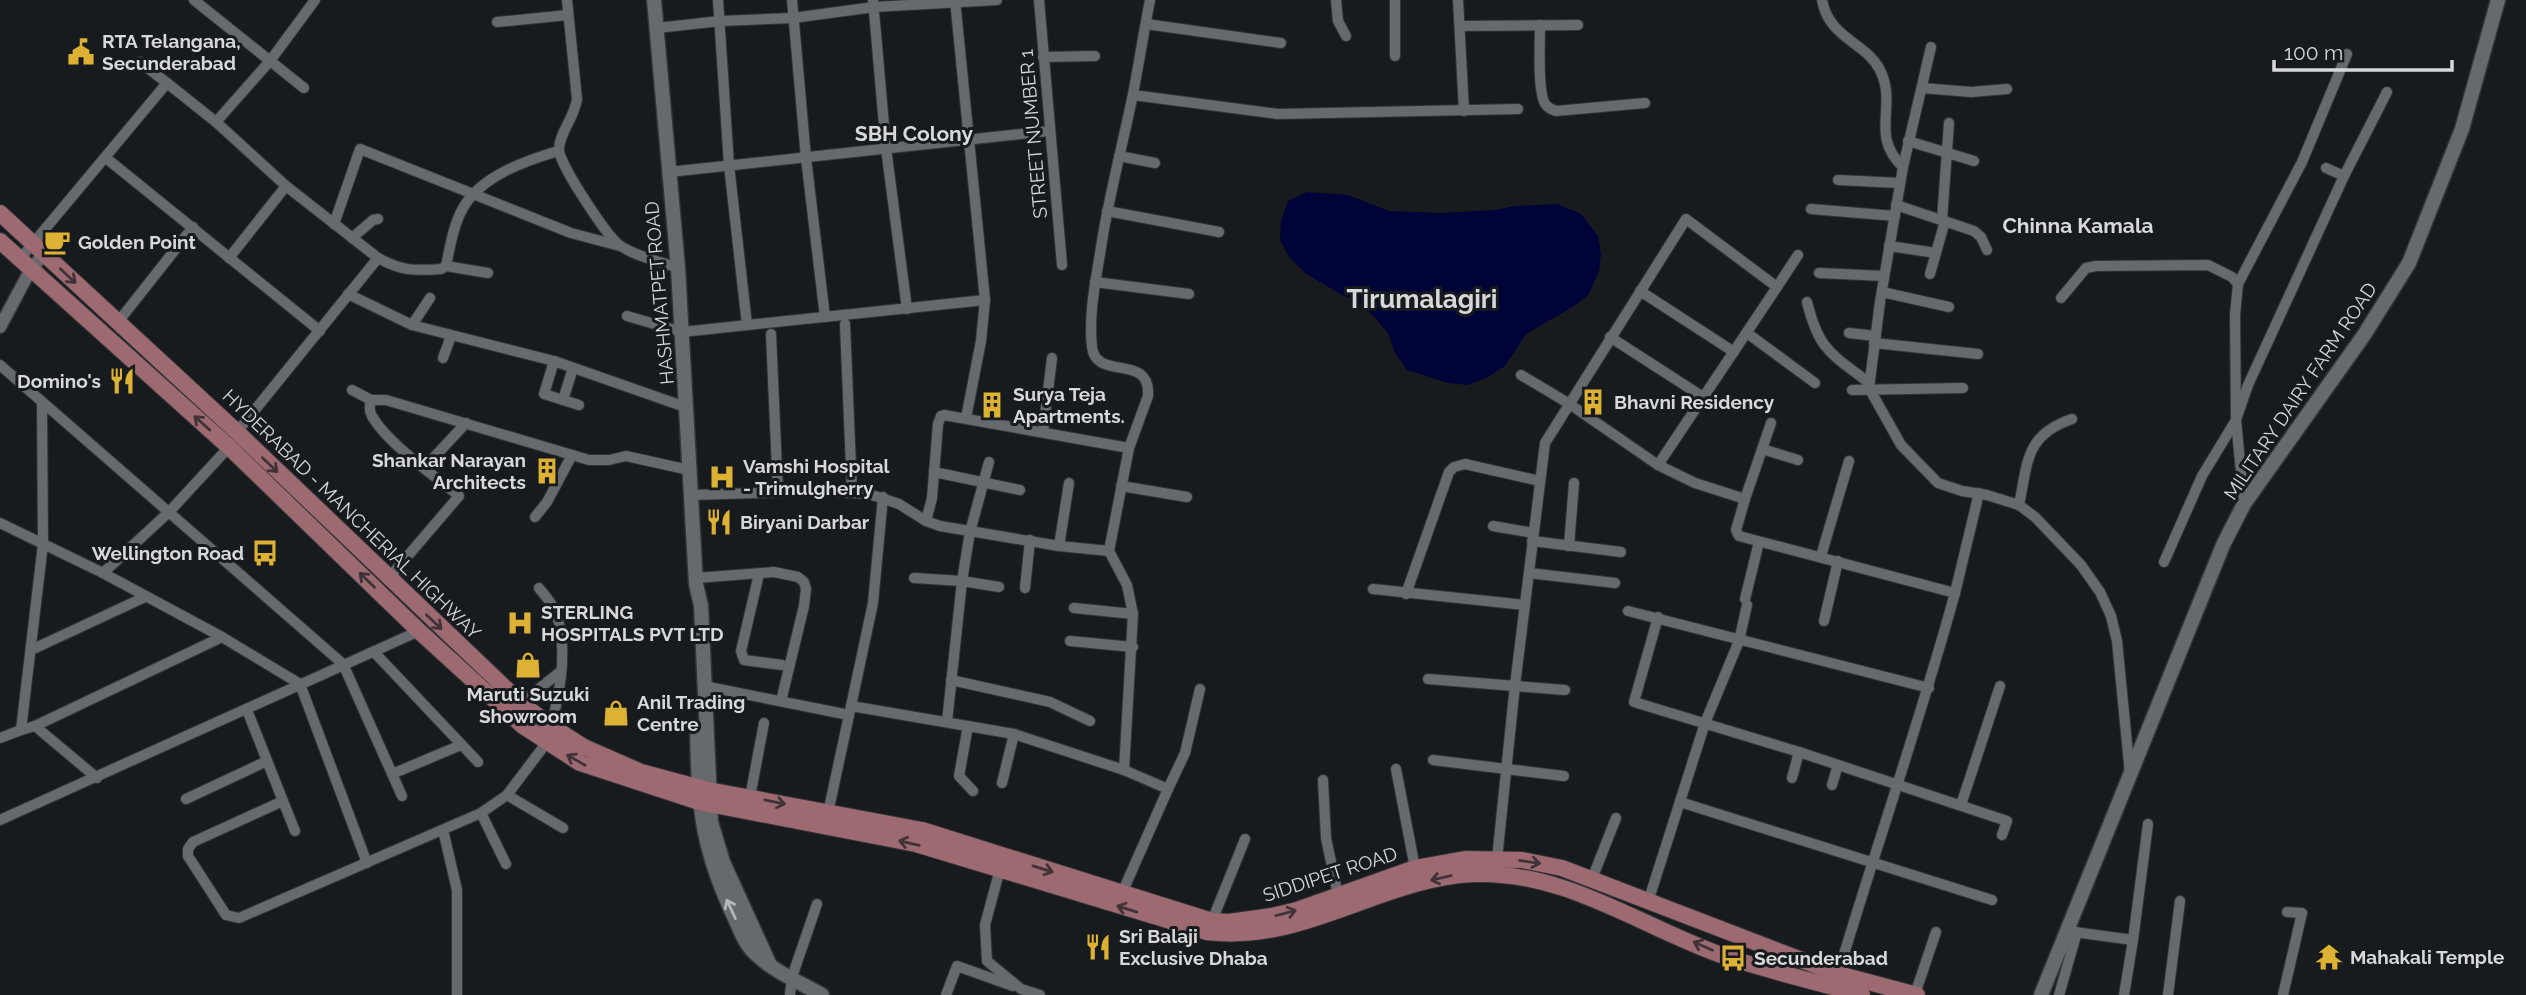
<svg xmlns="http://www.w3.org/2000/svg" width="2526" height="995" viewBox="0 0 2526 995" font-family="Raleway,sans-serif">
  <rect width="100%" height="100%" fill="#181b1e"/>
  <polygon fill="#000337" points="1307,192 1348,195 1389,211 1442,213 1495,210 1515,206 1558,204 1581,214 1598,236 1601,254 1599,271 1589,294 1576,305 1526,334 1505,366 1488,377 1468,385 1448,383 1407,370 1395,353 1388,333 1375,318 1359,302 1340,294 1305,273 1289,257 1280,240 1281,221 1288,201"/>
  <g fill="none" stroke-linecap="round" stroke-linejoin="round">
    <g stroke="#323436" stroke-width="12">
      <g id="minor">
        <polyline points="194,0 304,88"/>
        <path d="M567,0l10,99c-3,20 -17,32 -18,50 -1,14 47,85 59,95 13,11 44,18 60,24"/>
        <polyline points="718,0 729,165 747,325"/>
        <polyline points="792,0 806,158 825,317"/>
        <polyline points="873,0 886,148 907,309"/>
        <polyline points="955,0 985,300 981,341 966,418"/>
        <polyline points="1039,0 1062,265"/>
        <polyline points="1336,0 1338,21 1346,36"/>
        <polyline points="1395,0 1395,56"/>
        <polyline points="1458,0 1464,111"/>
        <path d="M1822,0c7,39 44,42 58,70 18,36 -11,65 23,97"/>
        <polyline points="497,22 568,15"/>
        <polyline points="1146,24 1281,43"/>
        <path d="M1540,25c0,16 -3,70 6,80 3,4 5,4 10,6l89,-8"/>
        <polyline points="1461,26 1578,25"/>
        <polyline points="657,28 720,21 793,18 874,7 997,0"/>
        <polyline points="1931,47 1903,167 1880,302 1869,388 1901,445 1938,483 1962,491 1987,495 2019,505 2035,517 2081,565 2100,592 2111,616 2117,641 2130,774"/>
        <polyline points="1043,57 1095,56"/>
        <polyline points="140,62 167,83"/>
        <polyline points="1922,88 1971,92 2007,89"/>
        <polyline points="1133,95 1278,114 1518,109"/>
        <polyline points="216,122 270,61 315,0"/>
        <polyline points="1908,141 1974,161"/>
        <polyline points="1119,156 1155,163"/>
        <polyline points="106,158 320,331"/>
        <polyline points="2326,168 2344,176"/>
        <polyline points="669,172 1049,131"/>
        <polyline points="1838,180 1900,183"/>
        <polyline points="1896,205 1974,231 1981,237 1987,250"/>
        <polyline points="1811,209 1895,216"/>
        <polyline points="1107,211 1219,232"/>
        <polyline points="1942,220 1949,123"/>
        <polyline points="334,224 360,149 571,233 620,246"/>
        <polyline points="352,238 373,220 378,219"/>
        <polyline points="1889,246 1936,253"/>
        <polyline points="229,258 286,186"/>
        <path d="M20,259l147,-176 49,39 70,64 92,72c24,13 36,13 63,11l5,-3 42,7"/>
        <path d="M446,266c4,-19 7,-40 17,-58 18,-32 62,-47 95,-57"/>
        <polyline points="1819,273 1884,276"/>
        <polyline points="1930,274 1945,221"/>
        <polyline points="1095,282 1189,294"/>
        <polyline points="2238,284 2302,162 2347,54"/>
        <polyline points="1640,291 1734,352"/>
        <polyline points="1882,292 1949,307"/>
        <polyline points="348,294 412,325 554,361 688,408"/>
        <polyline points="2061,298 2086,268 2096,266 2208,265 2232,277 2238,284 2235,315 2236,420 2202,476 2164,562"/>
        <path d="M1807,302c12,48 23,51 61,80"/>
        <polyline points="627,316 682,332 985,300"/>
        <polyline points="118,322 193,227"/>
        <polyline points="845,324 852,491"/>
        <polyline points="412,325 430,298"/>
        <polyline points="1747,333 1815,383"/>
        <polyline points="1849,333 1876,336"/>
        <polyline points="771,334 778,492"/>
        <polyline points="1610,337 1703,397"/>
        <polyline points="1874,343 1978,354"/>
        <polyline points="443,358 451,336"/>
        <polyline points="554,361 544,394 579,405"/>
        <polyline points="0,365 343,664 402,796"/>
        <path d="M1521,375l47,28 90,62 37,18 50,16 -9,31 3,6 216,57c-35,128 -79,254 -117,381"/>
        <polyline points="352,390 371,400"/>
        <polyline points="1852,390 1963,388"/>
        <polyline points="563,400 573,368"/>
        <polyline points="237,432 378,258"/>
        <polyline points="1043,432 1052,358"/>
        <polyline points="1762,449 1798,460"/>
        <polyline points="1658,465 1777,287"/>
        <polyline points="425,467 466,423"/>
        <polyline points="934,472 1020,490"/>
        <polyline points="1121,486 1187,497"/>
        <polyline points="691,495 822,491 869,494 899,504 926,521 940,526 1059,546 1109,551 1127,585 1133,614 1124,770"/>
        <polyline points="1745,499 1771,423"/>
        <polyline points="2244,504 2236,420 2248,385 2344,176 2387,92"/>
        <path d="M2019,505c9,-43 6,-70 53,-86"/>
        <polyline points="535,517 547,502 572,455"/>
        <polyline points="926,521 932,498 938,424 941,416 944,415 1129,448"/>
        <polyline points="0,523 103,573 222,637 300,684 367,863"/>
        <polyline points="1493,526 1533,533"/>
        <polyline points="1532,541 1621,552"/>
        <polyline points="1059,546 1069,483"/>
        <polyline points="1569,546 1574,483"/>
        <path d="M1109,551l20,-103 19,-52c3,-44 -52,-14 -56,-49 -4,-35 5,-72 10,-106 8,-49 21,-98 31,-147 6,-31 11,-63 17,-94"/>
        <polyline points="1821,556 1849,461"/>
        <polyline points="103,573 170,511 229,447"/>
        <polyline points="1529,573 1615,583"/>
        <polyline points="759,574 741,651 744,660 782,665"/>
        <polyline points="696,578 774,572 798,577 804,582 806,589 804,606 781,701"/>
        <polyline points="914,578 962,581 999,587"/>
        <path d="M388,579l71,-83c-24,-20 -72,-53 -87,-80 -3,-5 -3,-9 -1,-16h15l203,60h20l17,-4 63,14"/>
        <path d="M539,588c7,9 15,17 18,28 11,34 3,77 -6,110"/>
        <polyline points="1025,588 1030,540"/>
        <polyline points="1373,589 1525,605"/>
        <polyline points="1955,593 1979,493"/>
        <polyline points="1406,594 1449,472 1454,467 1465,464 1540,481"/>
        <polyline points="1745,599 1759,542"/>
        <polyline points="1074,608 1133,614"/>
        <polyline points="1628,611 1929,688"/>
        <polyline points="1658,617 1634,702 1799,752 2007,821 2002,835"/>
        <polyline points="1824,621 1838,561"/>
        <polyline points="1070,641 1133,647"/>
        <polyline points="31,650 145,597"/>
        <polyline points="374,652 478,762"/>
        <polyline points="1428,679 1565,690"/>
        <polyline points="951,680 1050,702 1090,721"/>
        <polyline points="704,686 849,715"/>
        <polyline points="521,703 560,672"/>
        <polyline points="851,706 873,603 883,497"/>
        <polyline points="247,710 283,801"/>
        <polyline points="947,722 962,581 970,532 989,462"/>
        <polyline points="35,726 97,778"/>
        <polyline points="968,726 959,776 973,791"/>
        <polyline points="21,730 35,726 222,637"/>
        <polyline points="0,738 21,730 43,544 42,405"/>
        <polyline points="1433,760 1564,776"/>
        <polyline points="1396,769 1415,868"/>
        <polyline points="392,774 461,745"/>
        <polyline points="1792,778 1799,752"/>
        <polyline points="1323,780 1326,838 1338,895"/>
        <polyline points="1002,783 1014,734"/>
        <polyline points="1832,785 1838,765"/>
        <polyline points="1168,789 1185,753 1200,689"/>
        <polyline points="507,795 563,828"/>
        <polyline points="750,797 764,723"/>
        <polyline points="186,799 267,761"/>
        <polyline points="1680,802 1992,900"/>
        <polyline points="1961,805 2000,686"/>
        <polyline points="481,813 506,864"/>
        <polyline points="828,813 851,706 1014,734 1124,770 1168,789 1122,893"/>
        <polyline points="0,820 419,631"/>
        <polyline points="443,830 457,890 457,995"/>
        <polyline points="295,831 283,801 193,842 188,849 188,856 226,915 239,918 481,813 507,795 547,742"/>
        <polyline points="1497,859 1515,685 1545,443 1686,219 1777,287 1798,255"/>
        <polyline points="1000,869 985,925 987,961 1021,989 1040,995"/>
        <polyline points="1592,879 1616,818"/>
        <polyline points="1648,902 1705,723 1739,641 1747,605"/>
        <polyline points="1212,921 1245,839"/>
        <polyline points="2067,931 2133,940 2148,824"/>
        <polyline points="1915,994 1936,932"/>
        <polyline points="790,995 792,977 817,904"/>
        <polyline points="946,995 957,966 1013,986"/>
        <polyline points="2059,995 2077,932"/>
        <polyline points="2124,995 2133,940"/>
        <polyline points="2168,995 2180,901"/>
        <polyline points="2283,995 2302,913 2287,912"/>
      </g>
    </g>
    <g stroke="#323436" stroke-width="15">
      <polyline id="tertiary" points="0,327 31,269 44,254"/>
    </g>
    <g stroke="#323436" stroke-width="17">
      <g id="secondary">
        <polyline points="654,0 678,268 696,584 701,606 711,822 723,862 769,963"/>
        <path d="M697,727c1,73 3,115 34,183 6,12 11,28 19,38 18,21 49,34 72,47"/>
        <polyline points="2041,995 2223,545 2244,504 2364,335 2409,263 2462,129 2498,0"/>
      </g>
    </g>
    <g stroke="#323436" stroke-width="18">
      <g id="primary">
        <polyline points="0,213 237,432 521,703 551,726 584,747 641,772 708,790 922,830 1212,921 1229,922 1272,916 1297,910 1415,868 1465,859 1522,860 1562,868 1838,974 1917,995"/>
        <path d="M0,241l229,206 190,184 104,95 57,37 119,39 217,42 291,88c97,12 174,-54 267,-58 93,-3 167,53 250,82 45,15 93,26 138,39"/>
      </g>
    </g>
    <use href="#minor" stroke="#66696e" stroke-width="10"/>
    <use href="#tertiary" stroke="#66696e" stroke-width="12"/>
    <use href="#secondary" stroke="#66696e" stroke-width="14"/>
    <use href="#primary" stroke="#9e6a72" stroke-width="16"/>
  </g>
  <defs><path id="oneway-shaft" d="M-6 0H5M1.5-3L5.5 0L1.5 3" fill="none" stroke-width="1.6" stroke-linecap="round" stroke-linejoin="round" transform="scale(1.75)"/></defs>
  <g stroke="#403337">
    <use href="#oneway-shaft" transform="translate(68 276) rotate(43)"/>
    <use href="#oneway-shaft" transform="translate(202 423) rotate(-138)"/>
    <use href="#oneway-shaft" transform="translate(270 465) rotate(44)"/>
    <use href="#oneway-shaft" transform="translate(367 580) rotate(-136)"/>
    <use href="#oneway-shaft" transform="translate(434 622) rotate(43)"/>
    <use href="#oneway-shaft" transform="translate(576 760) rotate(-150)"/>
    <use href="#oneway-shaft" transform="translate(775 802) rotate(12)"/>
    <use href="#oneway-shaft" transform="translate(909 843) rotate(-167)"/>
    <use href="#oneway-shaft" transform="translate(1530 862) rotate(9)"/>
    <use href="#oneway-shaft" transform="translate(1043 869) rotate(17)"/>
    <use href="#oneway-shaft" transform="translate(1441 878) rotate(167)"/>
    <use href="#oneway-shaft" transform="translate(1127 909) rotate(-163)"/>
    <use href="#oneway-shaft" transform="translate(1286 913) rotate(-15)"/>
    <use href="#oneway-shaft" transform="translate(1703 946) rotate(-156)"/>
  </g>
  <use stroke="#b4b7ba" href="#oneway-shaft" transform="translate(731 909) rotate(-115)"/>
  <defs>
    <g id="civic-bare" transform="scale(2.1)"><path d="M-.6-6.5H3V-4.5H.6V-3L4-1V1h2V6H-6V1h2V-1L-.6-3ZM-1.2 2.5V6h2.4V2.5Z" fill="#ddb133" stroke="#181b1e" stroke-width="2.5" paint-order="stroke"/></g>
    <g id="cafe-bare" transform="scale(2.1)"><path d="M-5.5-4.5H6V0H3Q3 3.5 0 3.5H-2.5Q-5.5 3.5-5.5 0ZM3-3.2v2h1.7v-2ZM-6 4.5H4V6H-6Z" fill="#ddb133" stroke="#181b1e" stroke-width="2.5" paint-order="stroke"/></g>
    <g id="restaurant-bare" transform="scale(2.1)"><path d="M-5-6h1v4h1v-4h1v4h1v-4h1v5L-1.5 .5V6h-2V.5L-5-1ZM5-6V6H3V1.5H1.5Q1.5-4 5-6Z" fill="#ddb133" stroke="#181b1e" stroke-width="2.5" paint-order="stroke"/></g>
    <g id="building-bare" transform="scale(2.1)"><path d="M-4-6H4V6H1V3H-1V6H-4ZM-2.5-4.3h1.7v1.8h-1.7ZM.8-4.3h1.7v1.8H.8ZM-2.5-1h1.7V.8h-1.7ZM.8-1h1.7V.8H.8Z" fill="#ddb133" stroke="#181b1e" stroke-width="2.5" paint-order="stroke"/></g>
    <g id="hospital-bare" transform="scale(2.1)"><path d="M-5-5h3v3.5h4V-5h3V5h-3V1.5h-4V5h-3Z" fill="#ddb133" stroke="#181b1e" stroke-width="2.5" paint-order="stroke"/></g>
    <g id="bus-bare" transform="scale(2.1)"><path d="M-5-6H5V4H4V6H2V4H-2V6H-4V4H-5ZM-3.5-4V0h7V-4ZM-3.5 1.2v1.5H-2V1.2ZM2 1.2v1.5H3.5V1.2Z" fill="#ddb133" stroke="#181b1e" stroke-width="2.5" paint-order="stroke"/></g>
    <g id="shop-bare" transform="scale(2.1)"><path d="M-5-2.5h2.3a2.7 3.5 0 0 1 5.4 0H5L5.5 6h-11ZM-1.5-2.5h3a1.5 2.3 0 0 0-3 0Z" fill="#ddb133" stroke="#181b1e" stroke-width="2.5" paint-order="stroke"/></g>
    <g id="temple-bare" transform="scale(2.1)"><path d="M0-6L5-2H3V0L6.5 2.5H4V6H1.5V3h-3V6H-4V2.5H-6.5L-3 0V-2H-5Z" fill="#ddb133" stroke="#181b1e" stroke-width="2.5" paint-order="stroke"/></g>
  </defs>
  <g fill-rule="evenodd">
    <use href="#civic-bare" x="81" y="52"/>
    <use href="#cafe-bare" x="57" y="242"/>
    <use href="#restaurant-bare" x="122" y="381"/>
    <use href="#building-bare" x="1593" y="402"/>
    <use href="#building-bare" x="992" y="405"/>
    <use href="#building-bare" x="547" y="471"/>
    <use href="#hospital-bare" x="722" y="477"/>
    <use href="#restaurant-bare" x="719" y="522"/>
    <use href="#bus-bare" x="265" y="553"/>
    <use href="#hospital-bare" x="520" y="623"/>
    <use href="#shop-bare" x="528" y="665"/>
    <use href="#shop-bare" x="616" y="713"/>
    <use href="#restaurant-bare" x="1098" y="947"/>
    <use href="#temple-bare" x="2329" y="957"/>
    <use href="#bus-bare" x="1733" y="958"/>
  </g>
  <g text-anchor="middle" stroke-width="6" stroke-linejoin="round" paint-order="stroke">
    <g font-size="19" font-weight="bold" fill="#d6d8da" stroke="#181b1e" text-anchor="start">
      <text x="102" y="48">RTA Telangana,<tspan x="102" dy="22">Secunderabad</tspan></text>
      <text x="78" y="249">Golden Point</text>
      <text x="101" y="388" text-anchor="end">Domino's</text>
      <text x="1013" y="401">Surya Teja<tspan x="1013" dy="22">Apartments.</tspan></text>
      <text x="1614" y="409">Bhavni Residency</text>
      <text x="526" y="467" text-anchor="end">Shankar Narayan<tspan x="526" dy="22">Architects</tspan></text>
      <text x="743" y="473">Vamshi Hospital<tspan x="743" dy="22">- Trimulgherry</tspan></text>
      <text x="740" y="529">Biryani Darbar</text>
      <text x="244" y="560" text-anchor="end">Wellington Road</text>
      <text x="541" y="619">STERLING<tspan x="541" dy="22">HOSPITALS PVT LTD</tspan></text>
      <text x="528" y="701" text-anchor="middle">Maruti Suzuki<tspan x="528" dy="22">Showroom</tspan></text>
      <text x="637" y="709">Anil Trading<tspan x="637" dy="22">Centre</tspan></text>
      <text x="1119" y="943">Sri Balaji<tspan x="1119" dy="22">Exclusive Dhaba</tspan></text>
      <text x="2350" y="964">Mahakali Temple</text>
      <text x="1754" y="965">Secunderabad</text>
    </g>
    <g font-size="19" fill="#d6d8da" stroke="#181b1e">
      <text transform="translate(1033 134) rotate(-95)" y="7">STREET NUMBER 1</text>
      <text transform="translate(659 293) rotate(-95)" y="7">HASHMATPET ROAD</text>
      <text transform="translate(2300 391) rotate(-56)" y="7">MILITARY DAIRY FARM ROAD</text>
      <text transform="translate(352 514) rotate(44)" y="7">HYDERABAD - MANCHERIAL HIGHWAY</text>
      <text transform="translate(1330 874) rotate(-18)" y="7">SIDDIPET ROAD</text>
    </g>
    <g font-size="21" font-weight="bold" fill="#d6d8da" stroke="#181b1e">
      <text x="914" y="141">SBH Colony</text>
      <text x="2078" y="233">Chinna Kamala</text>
    </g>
    <g font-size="26" font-weight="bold" fill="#d6d8da" stroke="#181b1e">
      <text x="1422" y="308">Tirumalagiri</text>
    </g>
  </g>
  <path d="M2274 60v10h178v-10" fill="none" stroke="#d6d8da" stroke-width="3.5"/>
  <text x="2284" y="60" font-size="21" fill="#d6d8da" stroke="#181b1e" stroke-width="5" paint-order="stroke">100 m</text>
</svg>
